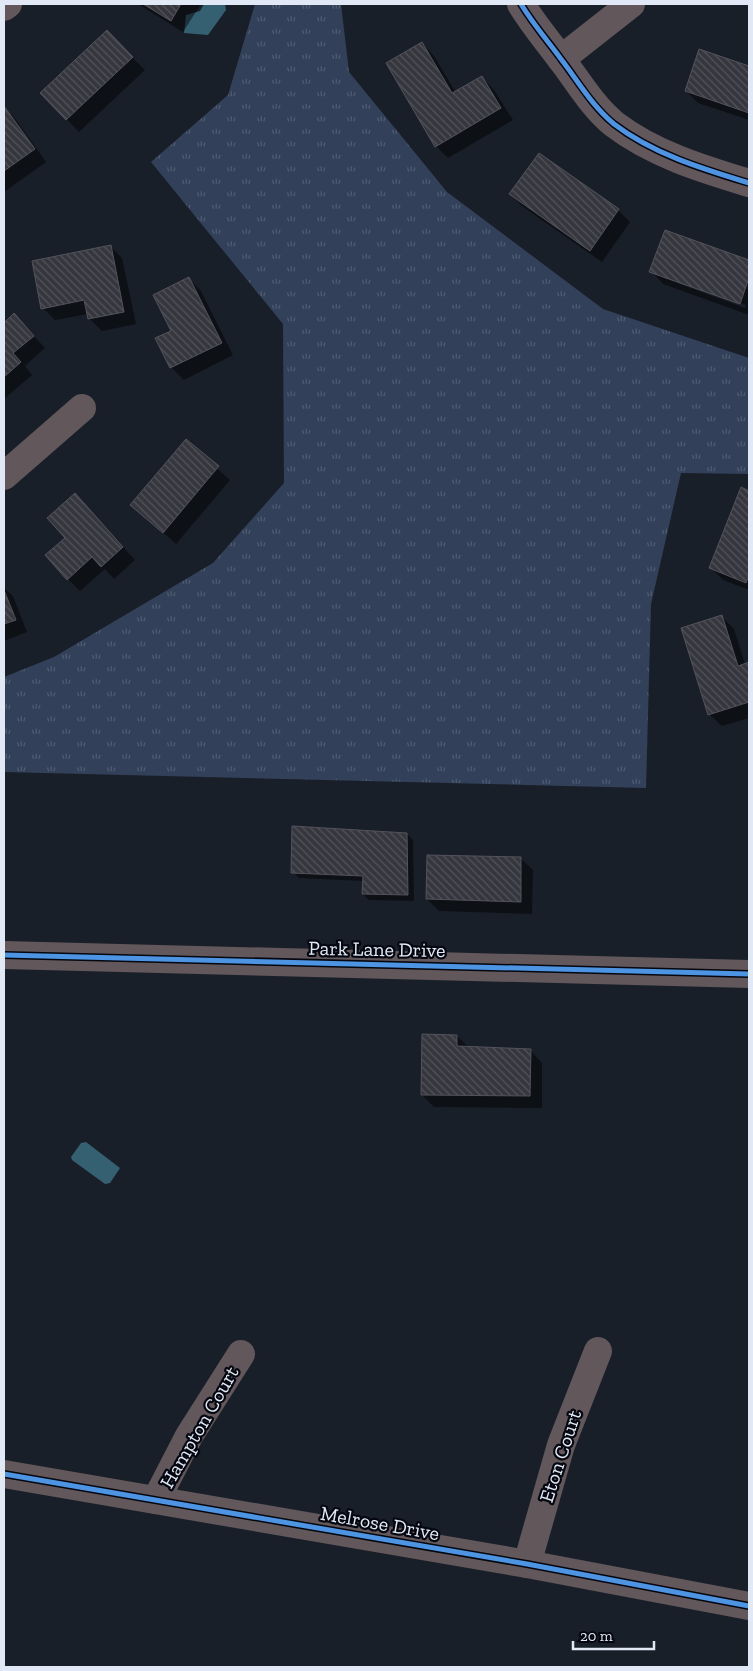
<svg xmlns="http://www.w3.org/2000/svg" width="753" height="1671" viewBox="0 0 753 1671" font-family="'Zilla Slab',serif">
  <defs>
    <pattern id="grass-tufts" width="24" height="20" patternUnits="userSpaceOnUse" patternTransform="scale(1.25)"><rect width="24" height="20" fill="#324059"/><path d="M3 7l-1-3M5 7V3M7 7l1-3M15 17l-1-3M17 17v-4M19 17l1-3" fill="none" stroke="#4f5c71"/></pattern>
    <pattern id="building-back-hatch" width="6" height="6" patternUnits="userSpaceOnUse" patternTransform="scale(1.25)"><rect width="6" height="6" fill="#36363f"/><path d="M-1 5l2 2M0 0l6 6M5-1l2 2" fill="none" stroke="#53535b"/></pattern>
  </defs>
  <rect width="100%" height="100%" fill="#191f29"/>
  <polygon fill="url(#grass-tufts)" points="255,4 341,4 349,72 447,192 603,309 749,358 749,474 681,473 651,604 646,788 4,772 4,677 54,657 213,563 284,483 283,324 151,162 228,95"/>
  <g fill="#356071">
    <polygon points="204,4 225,4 226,10 208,35 184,33 186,15 200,11"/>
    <polygon points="86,1142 120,1168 110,1183 105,1184 72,1160 71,1157 81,1143"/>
  </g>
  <g fill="#0007" fill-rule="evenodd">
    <polygon points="138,4 201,4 183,32"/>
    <polygon points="107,32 145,70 79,132 41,93"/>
    <polygon points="422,43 434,56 456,93 482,77 494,90 513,120 448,158 436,146"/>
    <polygon points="700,50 749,67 749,120 698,103 686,91"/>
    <polygon points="4,107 14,117 46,162 4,192"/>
    <polygon points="510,194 618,210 630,222 602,262 523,207"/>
    <path d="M666,231l83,30v54l-86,-31 -12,-13zM664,276l82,29 -1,3 -81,-30z"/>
    <polygon points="110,246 122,258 136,324 102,331 89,318 88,314 55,320 43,308"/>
    <polygon points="189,279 201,291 233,355 184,380 171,367 157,339 172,331"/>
    <polygon points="14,315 45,348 25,366 32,375 4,399 4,324"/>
    <polygon points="186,441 230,480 176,544 132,505"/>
    <polygon points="741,489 749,492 749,590 723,580 711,568"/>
    <polygon points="87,507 135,560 114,579 105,569 80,591 68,579 67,538"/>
    <polygon points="4,588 13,596 27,632 4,641"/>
    <polygon points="722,617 734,629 745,664 749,663 749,718 722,726 709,714"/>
    <polygon points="407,834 413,840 414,901 369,900 363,894 364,881 299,878 293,872"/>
    <polygon points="520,858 533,870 532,914 439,911 427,899"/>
    <polygon points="457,1036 468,1047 530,1050 542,1063 542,1108 434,1107 422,1095"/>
  </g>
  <g fill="url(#building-back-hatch)" stroke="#54535b">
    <polygon points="143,4 181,4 171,21"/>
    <polygon points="107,30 133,57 66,120 40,93"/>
    <polygon points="422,42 452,93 482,76 501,108 435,147 386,63"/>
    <polygon points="699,49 749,66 749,113 685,91"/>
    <polygon points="4,106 35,149 4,171"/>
    <polygon points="539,153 619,209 590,251 509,194"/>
    <polygon points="665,230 749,260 749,278 740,304 649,272"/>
    <polygon points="111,245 124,312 88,319 84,300 41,309 32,261"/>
    <polygon points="189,277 222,343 170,368 155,338 171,331 153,295"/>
    <polygon points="14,313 34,336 13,353 21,362 4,377 4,323"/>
    <polygon points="186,439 219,466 163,533 130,505"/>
    <polygon points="741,487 749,491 749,575 746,583 709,568"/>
    <polygon points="75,493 123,547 101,567 92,557 67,580 45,555 65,538 47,518"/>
    <polygon points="4,590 16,620 4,624"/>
    <polygon points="722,615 738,666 749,662 749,702 708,715 681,628"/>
    <polygon points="292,826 407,833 408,895 362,894 363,876 291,873"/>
    <polygon points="427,855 521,857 521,902 426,899"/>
    <polygon points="422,1034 457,1035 457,1046 531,1049 530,1096 421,1095"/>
  </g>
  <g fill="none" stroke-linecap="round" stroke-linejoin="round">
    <g stroke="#62575a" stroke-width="28">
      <path d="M521,4c12,20 26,36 40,55 17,22 31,47 53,65 39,30 89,45 135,59"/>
      <polyline points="4,7 8,4"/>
      <polyline points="561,59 631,4"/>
      <polyline points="4,476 82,408"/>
      <polyline points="4,955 749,974"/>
      <polyline points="4,1474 527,1564 749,1606"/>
      <polyline points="156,1500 189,1436 241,1354"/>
      <polyline points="527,1564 561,1445 598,1351"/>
    </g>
    <g stroke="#04070f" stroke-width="8">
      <g id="cycleway">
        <path d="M521,4c12,20 26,36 40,55 17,22 31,47 53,65 39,30 89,45 135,59"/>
        <polyline points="4,955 749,974"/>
        <polyline points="4,1474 527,1564 749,1606"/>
      </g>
    </g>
    <use href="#cycleway" stroke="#4d94e3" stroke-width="5"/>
  </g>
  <g text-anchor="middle" stroke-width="4.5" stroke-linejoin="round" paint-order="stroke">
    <g font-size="20" fill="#e2e9f6" stroke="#04070f">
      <text transform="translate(377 949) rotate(1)" y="7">Park Lane Drive</text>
      <text transform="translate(199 1427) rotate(-60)" y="7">Hampton Court</text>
      <text transform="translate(560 1456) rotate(-72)" y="7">Eton Court</text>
      <text transform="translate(380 1523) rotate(10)" y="7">Melrose Drive</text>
    </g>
  </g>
  <rect width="753" height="1671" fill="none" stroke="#e2e9f6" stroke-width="10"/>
  <path d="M573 1641v8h81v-8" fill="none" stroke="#e2e9f6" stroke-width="2.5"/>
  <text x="580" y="1641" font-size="15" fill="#e2e9f6" stroke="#04070f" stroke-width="4" paint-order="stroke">20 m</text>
</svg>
